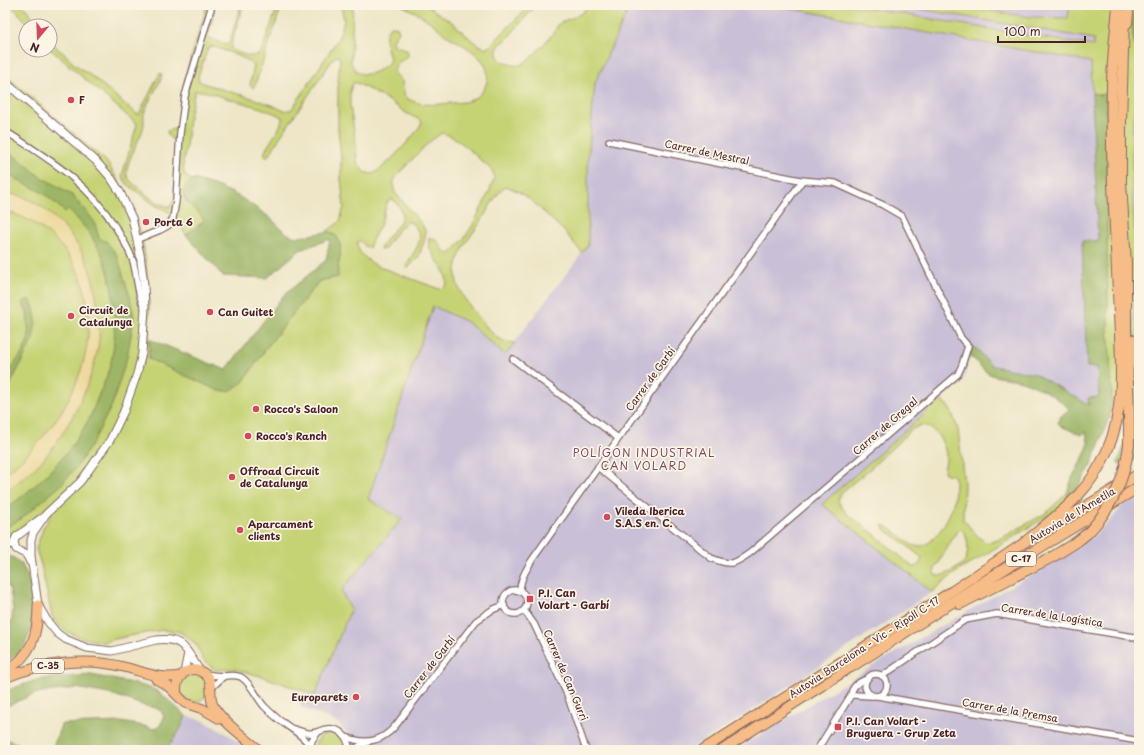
<svg xmlns="http://www.w3.org/2000/svg" width="1144" height="755" viewBox="0 0 1144 755" font-family="'Playpen Sans',sans-serif">
  <rect width="100%" height="100%" fill="#fcf5e5"/>
  <filter id="ink" filterUnits="userSpaceOnUse"><feTurbulence type="fractalNoise" baseFrequency=".025" numOctaves="2"/><feDisplacementMap in="SourceGraphic" scale="8" xChannelSelector="R" yChannelSelector="G"/><feConvolveMatrix kernelMatrix="1 2 1 2 8 2 1 2 1" color-interpolation-filters="sRGB"/></filter>
  <filter id="wash" filterUnits="userSpaceOnUse"><feTurbulence type="fractalNoise" baseFrequency=".012" numOctaves="4" result="noise"/><feDisplacementMap in="SourceGraphic" scale="16" xChannelSelector="R" yChannelSelector="G"/><feGaussianBlur stdDeviation="0.9" result="paint"/><feColorMatrix in="noise" values="0 0 0 0 0 0 0 0 0 0 0 0 0 0 0 0 0 1.4 0 .05"/><feComposite in="paint" operator="in"/></filter>
  <g filter="url(#wash)">
    <rect width="100%" height="100%" fill="#eee6c7"/>
    <g fill="#c9bfd7">
      <polygon points="630,5 771,5 1091,62 1096,164 1098,241 1082,242 1087,367 1097,367 1099,397 1089,406 1035,374 993,366 987,363 977,348 972,346 964,379 822,504 932,592 754,709 689,750 351,750 352,745 349,735 340,725 330,719 300,707 304,694 315,695 341,591 402,519 368,499 433,306 467,322 505,355 588,245 588,159 595,83"/>
      <polygon points="852,5 897,5 1094,39 1094,46 948,22"/>
      <polygon points="952,5 1070,5 1068,18 1030,17"/>
      <polygon points="1139,92 1139,261 1136,255 1132,188 1132,130"/>
      <polygon points="1139,495 1139,750 735,750 873,666 1013,585 1065,556 1092,538 1112,519 1122,506"/>
      <polygon points="186,716 202,720 232,737 248,750 164,750 173,740 182,728"/>
    </g>
    <g fill="#c6d374" stroke="#887950" fill-rule="evenodd">
      <polygon points="11,5 22,5 28,10 38,26 30,26"/>
      <path d="M206,5h9l-4,20 -4,11 1,1 18,8 3,-2 12,-38h2l-11,37 -1,6c6,5 22,12 29,5 0,0 3,-5 3,-6l15,-42h4l-27,80 -2,3 -3,-3 4,-19c-9,-10 -30,-15 -42,-20l-4,2 -10,29 1,4 4,2c22,8 46,13 69,22 7,3 12,8 20,4l46,-70 6,-18 -3,-16h12l-2,58c2,3 4,8 8,10 10,4 26,-4 31,-13 -2,-13 -9,-21 0,-34h4l4,2 1,4 -5,6 -1,4 2,4 11,3 2,3v4l-10,7 -4,7c1,6 6,7 8,12 3,6 0,14 6,17 14,8 30,5 45,4 6,-1 12,0 18,-3 15,-6 22,-25 12,-38 -8,-12 -27,-21 -39,-28 -11,-12 -28,-22 -43,-29h25l26,17 22,20 7,4 4,2 4,-1 41,-42h6l-31,36c-3,2 -6,4 -7,7 -6,12 13,19 22,17 10,-4 26,-23 33,-32 3,-3 4,-8 7,-10 2,-2 6,-3 9,-4 7,-2 16,-7 19,-14h42l-35,78 -7,76v86l-6,8 -18,-22 -30,-28 -13,-10 -15,-7c-12,10 -18,24 -26,37 -4,6 -9,12 -13,18 -21,35 -10,50 14,79 10,12 16,22 34,23l-10,12 -38,-33 -34,-16 -65,193 34,20 -61,72 10,18 -36,86 -51,-18 -30,-8 -19,1 -11,-9 -9,-18 -15,-11 -17,-2 -35,6 -25,6 -20,-4 -16,-6 -11,-9 -4,-7 -11,-51 -5,-16 8,-23 7,-10 -6,-7 -40,32v-466l102,87 16,27 17,41 4,19 5,43v67l94,23 24,-35 52,-66 19,-4c-2,-13 7,-31 -2,-41 -2,-3 -6,-4 -9,-5l10,-7 3,-3 4,-14 -3,-28v-22l-3,-28v-48l2,-24 -4,-1 -3,3 -55,81 -6,11 -5,6 -3,-3c4,-12 19,-26 18,-37 -17,-9 -35,-13 -53,-18 -11,-3 -22,-9 -34,-8l-6,26 -3,32c-2,6 -5,22 0,27 2,3 7,4 10,4l-5,1 -7,16c5,9 17,14 20,24l-18,14 -10,-16 -7,-7 -14,-7 -28,-21 -5,-8 15,-52 -87,-75v-9l9,10 7,5 7,8 21,15 43,36h2l21,-41 2,1 -1,5c-5,11 -13,22 -17,34 -1,5 1,10 -1,16 -3,10 -19,37 -16,47 2,5 8,9 13,13 10,9 15,13 29,18l2,-1 4,-9 2,-54 -8,-6 -2,-6 11,-3 8,-54 18,-58zM353,83h4l31,17 18,13 14,7 2,2c-4,11 -39,48 -50,52l-8,-2 -7,-10 -1,-18 -6,-39v-14zM442,133c16,4 28,18 40,28 4,4 10,8 12,14 2,6 -19,46 -23,53 -6,9 -13,19 -21,26 -7,-2 -10,-9 -14,-15l-7,-1c0,3 -1,6 1,10 2,8 30,38 9,41l-62,-23c-10,-6 -20,-13 -20,-24l3,-1 5,5 4,2 3,-8 8,-14 7,-23 2,-3 4,-1c3,4 8,9 9,14 1,10 -12,20 -17,27 -2,3 -3,6 -5,9l4,1c7,-10 13,-21 23,-28h3c20,16 4,27 -4,44l1,3 11,-11 7,-19v-8l-3,-7 -26,-30c-3,-5 -3,-10 -1,-15 3,-5 8,-10 12,-14 11,-11 21,-24 35,-32z"/>
      <polygon points="771,5 852,5 948,22 1093,46 1094,39 897,5 952,5 1030,17 1068,18 1070,5 1135,5 1132,24 1135,46 1139,56 1139,92 1132,130 1132,188 1136,255 1139,261 1139,290 1135,292 1133,327 1139,370 1132,426 1109,418 1112,393 1108,325 1106,94 1100,95 1092,93 1091,62"/>
      <path d="M940,400l7,5 5,8 6,16 6,54 -1,37 2,1c6,8 13,16 21,22l12,-3 48,-27 21,-20 1,3 4,1 -26,20 -91,56 -23,19 -110,-88zM921,425c15,1 26,21 25,34 0,5 -2,9 -2,13l2,2 7,1 2,2c0,9 0,19 -2,28 -4,13 -17,38 -32,41 -3,1 -6,0 -9,-1l-25,-19 -5,-1 2,4 20,14 18,15c-1,4 -4,9 -9,9l-39,-33 -28,-21 -8,-12 3,-8 31,-26 39,-37zM961,529c8,6 9,25 3,33 -5,6 -24,18 -30,12l1,-5 22,-38z"/>
      <circle cx="194" cy="688" r="14"/>
      <path d="M331,733c9,3 13,8 13,17h-30c1,-10 7,-16 17,-17z"/>
    </g>
    <g fill="#9cb566" stroke="#736a48">
      <path d="M1135,5h4v51c-9,-16 -7,-34 -4,-51z"/>
      <path d="M1092,93l8,2 6,-1 2,231 4,68 -3,25 -18,48 -19,31 -4,-1 -1,-3 5,-15 11,-20 5,-12v-5l-2,-9 -5,3 -20,-9 -3,-3c3,-11 7,-7 11,-14 -9,-11 -37,-26 -51,-29 -10,-2 -22,-2 -30,-7 -8,-4 -10,-14 -19,-16l3,-11c9,4 12,15 21,20l42,8 54,31 -1,-7 11,-1 -2,-30h-10l-5,-126h16z"/>
      <path d="M5,148l37,30 12,6 19,12 21,25 5,17 3,2 4,1 11,14 13,42 4,21 -7,39 -15,48 -20,39 -15,22 -16,19 -40,34 -16,9v-19c34,-24 64,-53 84,-90 4,-8 7,-17 10,-25 6,-12 11,-25 13,-37 3,-16 3,-31 2,-46 -1,-23 -6,-49 -19,-69 -7,-12 -17,-23 -27,-33l-3,3 -20,-18 -40,-21z"/>
      <path d="M196,180c10,3 22,6 32,11 14,6 28,17 41,26 7,6 13,14 21,18 14,7 37,-10 46,1 10,11 0,28 2,41l-19,4 -52,66 -24,35 -13,9h-11l-70,-32 1,-10 -1,-10 77,31 57,-74 43,-36 4,-21 -30,11 -33,28 -44,-2 -37,-41 18,-14c-4,-12 -27,-19 -19,-34 2,-5 6,-6 11,-7z"/>
      <polygon points="1139,290 1139,369 1133,327 1133,296 1135,292"/>
      <polygon points="29,299 32,303 34,309 36,320 33,339 5,395 5,378 23,352 29,337 27,312 22,302"/>
      <polygon points="1139,370 1139,457 1123,465 1118,463 1118,461 1132,426 1134,387"/>
      <polygon points="5,556 12,557 21,563 28,576 32,594 33,625 23,649 5,663 5,638 12,618 13,609 10,590 5,581"/>
      <path d="M91,675l46,9 18,6 11,8 20,18c-4,13 -12,24 -22,34h-113l2,-3 8,-22 2,-1 58,-2 23,4 9,3 4,-1 3,-3 4,-7 -2,-6 -6,-4 -11,-2 -31,-11 -38,-7 -22,3 -13,1 -9,3 -27,12v-16l34,-12z"/>
      <polygon points="5,739 8,740 36,750 5,750"/>
    </g>
    <path fill="#eeda9e" stroke="#9c7c64" d="M11,194c25,4 41,20 57,38 22,25 29,57 31,90 0,8 1,17 -1,25 -7,40 -30,85 -58,116 -10,11 -23,20 -35,28v-17c49,-39 89,-99 83,-164 -2,-21 -9,-41 -21,-57 -17,-21 -36,-35 -62,-42v-16z"/>
  </g>
  <g filter="url(#ink)">
    <g fill="none" stroke-linecap="round" stroke-linejoin="round">
      <g stroke="#836562" stroke-width="8">
        <g id="minor">
          <path d="M5,131c44,28 84,52 111,97 7,11 13,21 17,33 4,14 4,31 10,44"/>
          <polyline points="138,239 160,230 169,225 173,218 176,201 180,133 185,96 212,5"/>
          <polyline points="513,359 618,438"/>
          <path d="M598,467l113,91c20,8 22,7 39,-5l208,-179 4,-9 6,-19 -7,-8 -59,-122 -19,-11 -48,-22 -35,-3 -191,-39"/>
          <polyline points="5,547 14,544"/>
          <circle cx="515" cy="602" r="12"/>
          <path d="M520,591c0,-11 6,-21 12,-31l270,-379"/>
          <polyline points="524,610 534,624 567,694 586,750"/>
          <circle cx="876" cy="685" r="11"/>
          <path d="M205,674c6,1 12,2 18,2 7,0 11,-2 18,1 11,7 15,20 23,29 6,6 13,13 21,18 9,7 19,12 25,22"/>
          <polyline points="882,676 965,620 997,614 1139,638"/>
          <polyline points="211,688 224,676"/>
          <polyline points="851,695 854,695 872,696"/>
          <polyline points="878,696 1139,741"/>
          <path d="M294,729c6,2 13,5 18,4 6,0 10,-4 15,-4 13,-2 22,9 22,21"/>
          <path d="M346,737c20,8 36,5 50,-12l80,-104 16,-11 12,-5"/>
          <polyline points="310,750 312,740 318,732"/>
          <polyline points="352,750 368,742"/>
          <path d="M817,750l34,-55c1,-9 7,-13 16,-16"/>
        </g>
      </g>
      <g stroke="#836562" stroke-width="9">
        <g id="tertiary">
          <path d="M5,82l90,78 16,18 9,14 12,26 8,36 4,31 1,23 -3,45 -5,21 -13,37 -14,29 -21,30 -9,12 -34,32 -13,19 -2,7v16l7,49 10,17 9,11 8,6 22,9 25,3 44,-11c27,-4 31,11 44,31"/>
          <path d="M30,562c-5,-12 -6,-7 -14,-13l-2,-7 2,-5 24,-18"/>
          <polyline points="184,673 188,653"/>
        </g>
      </g>
      <g stroke="#836562" stroke-width="11">
        <g id="trunk">
          <path d="M5,672c27,-17 33,-37 33,-67"/>
          <path d="M5,678c36,-15 80,-21 119,-11 21,5 34,13 57,9"/>
          <polyline points="156,679 168,686 185,703 203,709 220,719"/>
          <path d="M177,694c-4,-17 13,-32 28,-20 10,9 3,21 8,31 9,17 32,32 46,45"/>
          <polyline points="702,750 952,591 1025,542"/>
          <polyline points="722,750 851,667"/>
        </g>
      </g>
      <g stroke="#836562" stroke-width="12">
        <g id="motorway">
          <polyline points="1124,15 1121,124 1121,182 1126,264 1126,328 1129,414 1129,445 1127,457"/>
          <polyline points="1127,23 1129,5"/>
          <polyline points="1132,340 1139,375"/>
          <polyline points="1046,531 1139,474"/>
          <path d="M1025,542c34,-28 64,-49 82,-91 19,-43 14,-91 12,-137 -2,-44 -4,-87 -6,-130 -1,-33 -2,-65 -1,-97 0,-28 4,-55 6,-82"/>
          <polyline points="960,604 1054,556 1078,541 1089,532"/>
          <polyline points="851,667 993,576 1139,487"/>
        </g>
      </g>
      <use href="#minor" stroke="#fff" stroke-width="5.5"/>
      <use href="#tertiary" stroke="#fff" stroke-width="7"/>
      <use href="#trunk" stroke="#f7bd88" stroke-width="9"/>
      <use href="#motorway" stroke="#f7bd88" stroke-width="10"/>
      <g stroke="#836562" stroke-width="12" stroke-linecap="butt">
        <path id="motorway-bridge" d="M1089,532c20,-22 33,-45 38,-75"/>
      </g>
      <use href="#motorway-bridge" stroke="#f7bd88" stroke-width="10"/>
    </g>
  </g>
  <g fill="#d1495b" stroke="#fcf5e5" stroke-width="1.5">
    <circle cx="71" cy="100" r="4"/>
    <circle cx="146" cy="222" r="4"/>
    <circle cx="210" cy="312" r="4"/>
    <circle cx="71" cy="316" r="4"/>
    <circle cx="256" cy="409" r="4"/>
    <circle cx="248" cy="436" r="4"/>
    <circle cx="232" cy="477" r="4"/>
    <circle cx="607" cy="517" r="4"/>
    <circle cx="240" cy="530" r="4"/>
    <rect x="526" y="595" width="8" height="8" rx="2"/>
    <circle cx="356" cy="697" r="4"/>
    <rect x="834" y="723" width="8" height="8" rx="2"/>
  </g>
  <g text-anchor="middle" stroke-width="3.5" stroke-linejoin="round" paint-order="stroke">
    <g fill="#fcf5e5" stroke="#7f5f63" stroke-width="1">
      <rect x="1006" y="552" width="30" height="14" rx="3"/>
      <rect x="32" y="659" width="32" height="14" rx="3"/>
    </g>
    <g font-size="9" font-weight="bold" fill="#4a1f2b">
      <text x="1021" y="562">C-17</text>
      <text x="48" y="669">C-35</text>
    </g>
    <g font-size="10" font-weight="bold" fill="#4a1f2b" stroke="#fcf5e5" text-anchor="start">
      <text x="79" y="104">F</text>
      <text x="154" y="226">Porta 6</text>
      <text x="79" y="314">Circuit de<tspan x="79" dy="12">Catalunya</tspan></text>
      <text x="218" y="316">Can Guitet</text>
      <text x="264" y="413">Rocco's Saloon</text>
      <text x="256" y="440">Rocco's Ranch</text>
      <text x="240" y="475">Offroad Circuit<tspan x="240" dy="12">de Catalunya</tspan></text>
      <text x="615" y="515">Vileda Iberica<tspan x="615" dy="12">S.A.S en. C.</tspan></text>
      <text x="248" y="528">Aparcament<tspan x="248" dy="12">clients</tspan></text>
      <text x="538" y="597">P.I. Can<tspan x="538" dy="12">Volart - Garbí</tspan></text>
      <text x="348" y="701" text-anchor="end">Europarets</text>
      <text x="846" y="725">P.I. Can Volart -<tspan x="846" dy="12">Bruguera - Grup Zeta</tspan></text>
    </g>
    <g font-size="10" fill="#4a1f2b" stroke="#fcf5e5">
      <text transform="translate(707 152) rotate(12)" y="4">Carrer de Mestral</text>
      <text transform="translate(650 379) rotate(-54)" y="4">Carrer de Garbí</text>
      <text transform="translate(885 426) rotate(-41)" y="4">Carrer de Gregal</text>
      <text transform="translate(1072 515) rotate(-31)" y="4">Autovia de l'Ametlla</text>
      <text transform="translate(1052 615) rotate(9)" y="4">Carrer de la Logística</text>
      <text transform="translate(864 647) rotate(-33)" y="4">Autovia Barcelona - Vic - Ripoll C-17</text>
      <text transform="translate(429 667) rotate(-52)" y="4">Carrer de Garbí</text>
      <text transform="translate(566 675) rotate(67)" y="4">Carrer de Can Gurri</text>
      <text transform="translate(1010 710) rotate(10)" y="4">Carrer de la Premsa</text>
    </g>
    <g font-size="11" letter-spacing="1" fill="#824d67" stroke="#fcf5e5">
      <text x="644" y="457">POLÍGON INDUSTRIAL<tspan x="644" dy="13">CAN VOLARD</tspan></text>
    </g>
  </g>
  <rect width="1144" height="755" fill="none" stroke="#fcf5e5" stroke-width="20"/>
  <g transform="translate(38 38) rotate(199)"><circle r="19" fill="#fcf5e5" stroke="#b59f9b"/>
  <path d="M0-3L7 15L0 10L-7 15Z" fill="#d1495b"/>
  <text y="-6" font-size="11" font-weight="bold" text-anchor="middle" fill="#4a1f2b">N</text>
  </g>
  <path d="M998 36v6h87v-6" fill="none" stroke="#4a1f2b" stroke-width="2"/>
  <text x="1004" y="36" font-size="12" fill="#4a1f2b" stroke="#fcf5e5" stroke-width="3" paint-order="stroke">100 m</text>
</svg>
